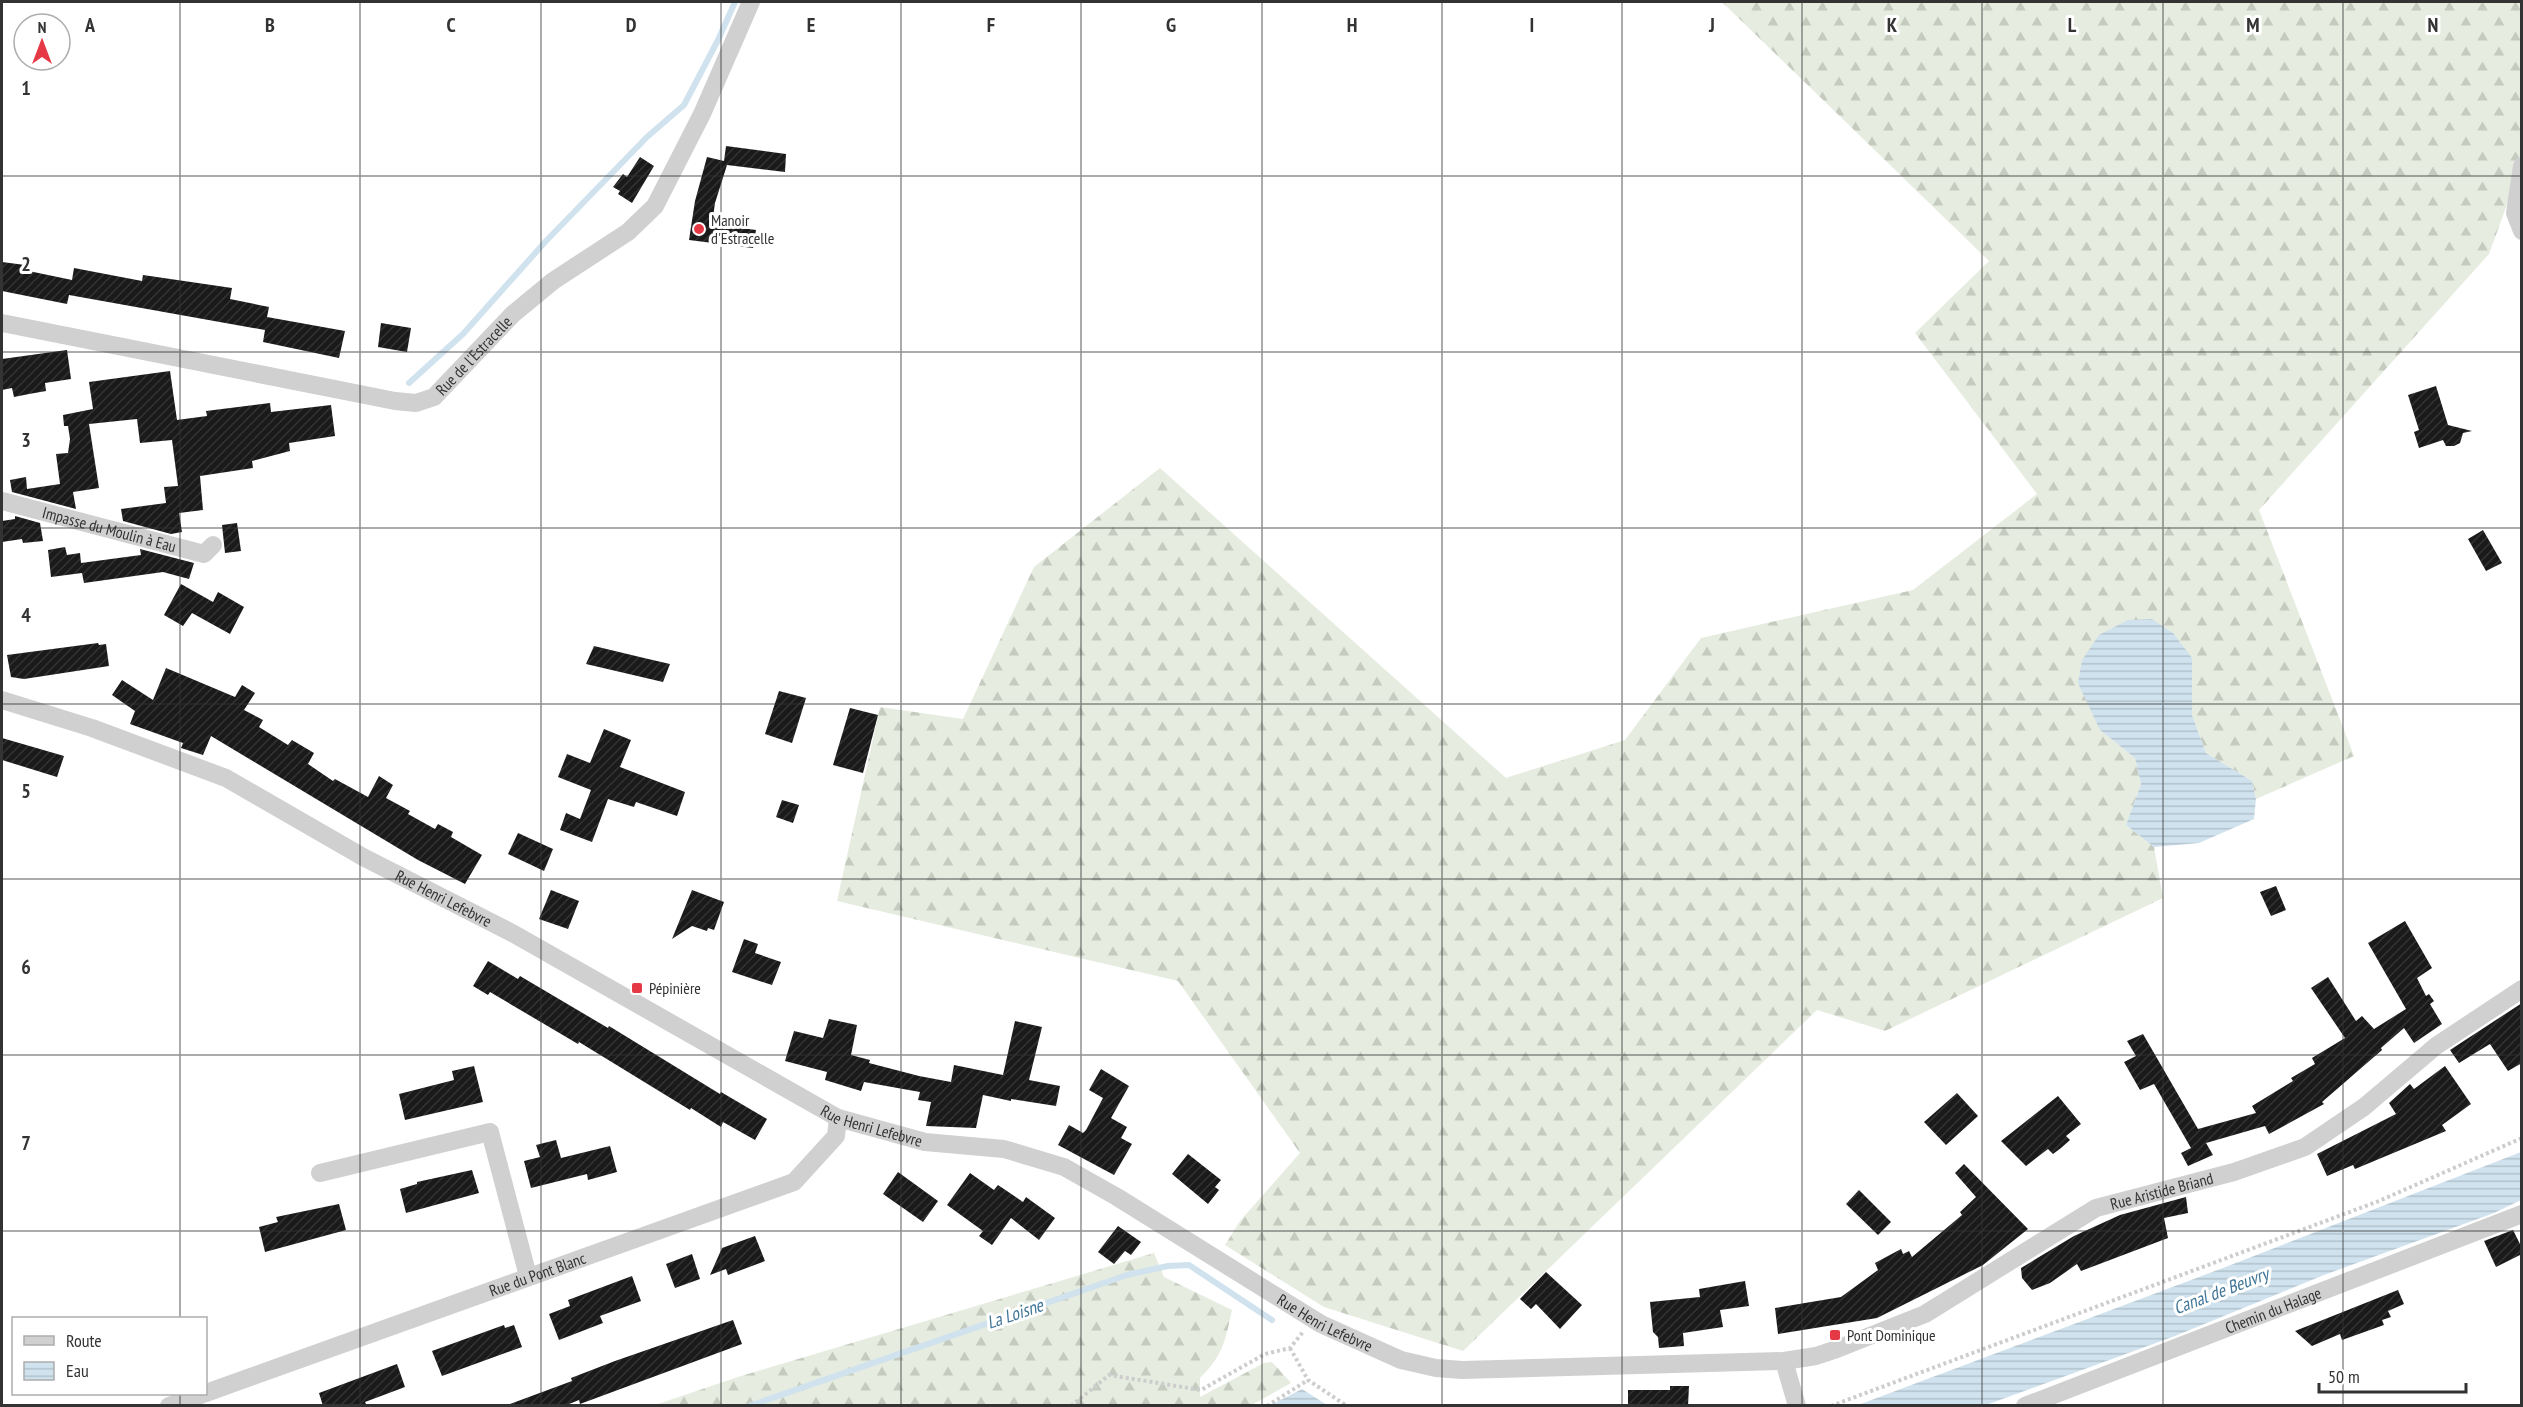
<svg xmlns="http://www.w3.org/2000/svg" width="2523" height="1407" viewBox="0 0 2523 1407" font-family="'PT Sans Narrow',sans-serif">
  <defs>
    <pattern id="forest-firs" width="22" height="20" patternUnits="userSpaceOnUse" patternTransform="scale(1.5)"><rect width="22" height="20" fill="#e6ecdf"/><path d="M5 1l3.5 6h-7zM16 11l3.5 6h-7z" fill="#c6cbc0"/></pattern>
    <pattern id="water-rules" width="6" height="5" patternUnits="userSpaceOnUse" patternTransform="scale(1.5)"><rect width="6" height="5" fill="#cfe2ee"/><path d="M0 2.5h6" fill="none" stroke="#b2c2cd"/></pattern>
    <pattern id="building-hatch" width="6" height="6" patternUnits="userSpaceOnUse" patternTransform="scale(1.5)"><rect width="6" height="6" fill="#1a1a1a"/><path d="M-1 1l2-2M0 6l6-6M5 7l2-2" fill="none" stroke="#333"/></pattern>
  </defs>
  <rect width="100%" height="100%" fill="#fff"/>
  <g fill="url(#forest-firs)">
    <polygon points="1722,2 2521,2 2521,166 2489,254 2259,510 2354,756 2256,799 2252,781 2206,753 2192,715 2192,658 2100,730 2135,758 2141,784 2126,825 2154,847 2163,898 1885,1031 1817,1010 1463,1351 1324,1307 1225,1245 1240,1221 1300,1153 1178,981 837,901 880,707 963,719 1034,567 1160,468 1506,778 1625,740 1701,638 1913,590 2037,494 1915,333 1989,261"/>
    <path d="M1154,1253l10,24 68,33c-7,32 -9,45 -32,68v19l64,-34 8,-1 19,21 -41,23 -595,-1 86,-29z"/>
  </g>
  <g fill="url(#water-rules)">
    <polygon points="2152,619 2173,633 2192,658 2192,715 2206,753 2252,781 2256,799 2254,819 2199,843 2154,847 2126,825 2141,784 2135,758 2100,730 2078,683 2082,660 2099,635 2128,620"/>
    <polygon points="2521,1152 2521,1200 2494,1213 2324,1275 2175,1336 1986,1405 1858,1405 2223,1268"/>
    <polygon points="1302,1389 1327,1405 1271,1405"/>
  </g>
  <g fill="none" stroke-linecap="round" stroke-linejoin="round">
    <g stroke="#cfe2ee" stroke-width="6">
      <polyline points="409,383 463,334 546,241 647,137 684,105 718,40 735,2"/>
      <polyline points="749,1406 1127,1275 1168,1266 1189,1265 1272,1320"/>
    </g>
  </g>
  <g fill="url(#building-hatch)">
    <polygon points="726,146 786,154 785,172 727,165 715,203 712,224 756,230 753,248 689,240 695,201 707,157 724,161"/>
    <polygon points="640,157 654,166 632,203 618,194 620,191 613,187 623,174 627,177"/>
    <polygon points="2,262 25,265 24,270 72,280 74,268 142,281 143,275 232,288 230,299 269,307 267,317 345,331 339,358 263,342 265,330 69,295 67,304 2,291"/>
    <polygon points="381,323 411,328 407,352 378,347"/>
    <polygon points="67,350 71,379 45,383 46,391 29,394 14,397 12,388 2,390 2,359"/>
    <polygon points="170,371 177,420 207,416 206,411 270,403 271,412 331,405 335,436 289,443 290,451 252,461 253,468 200,476 203,510 179,513 182,532 171,534 123,521 121,509 166,503 164,487 178,486 172,440 140,443 137,419 89,424 99,488 73,492 76,509 12,492 10,480 26,477 27,489 60,484 56,454 68,453 70,439 68,426 64,426 63,415 93,409 89,382"/>
    <polygon points="2436,386 2448,425 2472,431 2463,433 2460,443 2454,446 2446,446 2443,440 2419,448 2414,432 2419,430 2408,395"/>
    <polygon points="15,516 40,523 43,541 23,543 22,539 2,542 2,521 15,519"/>
    <polygon points="237,523 241,551 225,553 222,525"/>
    <polygon points="2483,530 2502,563 2486,571 2468,539"/>
    <polygon points="65,547 67,555 80,553 81,563 141,555 140,549 194,563 189,579 163,572 84,583 82,573 51,577 48,550"/>
    <polygon points="181,584 213,602 218,592 244,607 230,634 192,613 183,626 164,615"/>
    <polygon points="98,643 99,645 106,644 109,666 24,679 11,677 7,655"/>
    <polygon points="594,646 644,658 670,664 663,682 586,664"/>
    <polygon points="166,668 235,697 242,685 255,693 244,710 263,720 259,727 288,745 292,740 314,753 308,764 333,781 335,779 368,797 379,776 393,785 386,798 410,811 408,814 435,829 438,824 453,832 451,837 482,855 465,884 418,860 211,736 203,755 181,748 183,743 130,724 135,711 112,695 122,680 153,700"/>
    <polygon points="779,691 806,698 792,743 765,734"/>
    <polygon points="850,708 878,715 863,773 833,765"/>
    <polygon points="604,729 631,740 620,767 685,792 677,816 636,802 634,807 608,799 592,842 560,830 566,813 580,819 591,790 558,777 567,754 590,763"/>
    <polygon points="2,738 64,756 57,777 2,760"/>
    <polygon points="782,800 799,805 793,823 776,817"/>
    <polygon points="518,833 553,849 544,871 508,854"/>
    <polygon points="2276,886 2286,910 2271,916 2260,892"/>
    <polygon points="551,890 579,901 568,929 539,919"/>
    <polygon points="692,890 724,902 714,930 708,928 707,931 692,926 672,939"/>
    <polygon points="2405,921 2432,968 2417,978 2426,996 2429,994 2434,1001 2430,1004 2442,1024 2414,1043 2404,1028 2381,1048 2382,1050 2322,1102 2324,1104 2269,1134 2265,1126 2206,1143 2213,1155 2188,1166 2181,1153 2191,1148 2154,1084 2140,1090 2124,1062 2136,1056 2127,1041 2143,1034 2198,1129 2256,1113 2252,1106 2293,1081 2291,1078 2315,1064 2312,1058 2345,1038 2311,988 2328,977 2356,1021 2362,1016 2374,1029 2406,1009 2368,943"/>
    <polygon points="744,939 758,944 755,953 781,962 772,985 732,972"/>
    <polygon points="488,961 518,979 520,976 608,1028 609,1026 720,1094 721,1092 767,1119 755,1140 723,1122 721,1127 691,1108 690,1110 579,1042 578,1044 490,992 488,995 473,986"/>
    <polygon points="2522,1003 2522,1063 2508,1071 2490,1044 2459,1063 2450,1050"/>
    <polygon points="829,1019 857,1025 851,1055 870,1060 869,1063 919,1076 951,1082 954,1065 1003,1075 1015,1021 1042,1027 1029,1080 1060,1086 1056,1106 1011,1099 1011,1101 983,1095 976,1128 926,1126 931,1102 918,1100 920,1092 864,1082 861,1091 825,1080 827,1072 785,1061 794,1031 823,1038"/>
    <polygon points="474,1066 483,1102 405,1120 399,1094 454,1080 452,1071"/>
    <polygon points="2445,1066 2471,1104 2442,1125 2446,1131 2355,1169 2353,1165 2327,1176 2317,1154 2396,1114 2389,1103 2410,1084 2414,1089"/>
    <polygon points="1101,1069 1129,1086 1111,1118 1127,1127 1121,1138 1132,1144 1114,1175 1058,1145 1069,1125 1083,1133 1086,1130 1103,1098 1089,1090"/>
    <polygon points="1957,1093 1978,1116 1946,1145 1924,1122"/>
    <polygon points="2058,1096 2081,1124 2066,1136 2070,1140 2061,1148 2053,1154 2048,1149 2026,1166 2001,1141"/>
    <polygon points="556,1140 561,1158 610,1146 617,1172 588,1180 587,1174 531,1188 524,1161 540,1157 536,1145"/>
    <polygon points="1188,1154 1221,1180 1215,1187 1219,1190 1208,1204 1172,1174"/>
    <polygon points="1964,1164 2028,1229 1983,1265 1877,1318 1778,1334 1775,1308 1841,1297 1878,1270 1875,1263 1901,1249 1903,1254 1909,1251 1912,1257 1962,1215 1960,1212 1976,1197 1955,1173"/>
    <polygon points="472,1170 479,1193 406,1213 400,1189 417,1184 417,1182"/>
    <polygon points="898,1172 938,1201 923,1222 883,1194"/>
    <polygon points="970,1173 994,1190 998,1185 1023,1202 1026,1197 1055,1218 1039,1240 1011,1218 992,1245 979,1236 983,1231 947,1205"/>
    <polygon points="1859,1190 1891,1222 1878,1235 1846,1204"/>
    <polygon points="2186,1197 2188,1213 2164,1218 2168,1238 2081,1271 2077,1264 2050,1283 2032,1290 2022,1278 2021,1268 2074,1236 2120,1215"/>
    <polygon points="339,1204 346,1230 265,1252 259,1227 278,1222 276,1217"/>
    <polygon points="1118,1226 1141,1242 1131,1255 1125,1251 1114,1264 1098,1252"/>
    <polygon points="2513,1230 2522,1248 2522,1254 2496,1267 2484,1241"/>
    <polygon points="755,1236 765,1261 728,1275 726,1269 710,1275 722,1248"/>
    <polygon points="692,1254 700,1279 675,1288 666,1264"/>
    <polygon points="1546,1272 1582,1305 1560,1329 1536,1304 1531,1309 1520,1299"/>
    <polygon points="632,1276 641,1301 600,1316 603,1323 559,1340 549,1314 570,1306 568,1300"/>
    <polygon points="1745,1281 1749,1306 1720,1310 1723,1327 1683,1333 1684,1346 1659,1348 1658,1337 1653,1332 1650,1302 1700,1297 1699,1289"/>
    <polygon points="2398,1290 2404,1304 2388,1311 2391,1317 2382,1320 2384,1325 2342,1340 2340,1334 2312,1346 2295,1331"/>
    <polygon points="733,1320 742,1344 580,1404 579,1400 564,1406 510,1406 510,1404 572,1381 571,1378 615,1361"/>
    <polygon points="504,1325 505,1328 514,1325 522,1347 442,1376 432,1351"/>
    <polygon points="397,1364 405,1387 365,1402 367,1406 323,1406 319,1393"/>
    <polygon points="1670,1386 1689,1386 1688,1406 1628,1406 1628,1390 1670,1390"/>
  </g>
  <g fill="none" stroke-linecap="round" stroke-linejoin="round">
    <g stroke="#cdcdcd" stroke-width="4" stroke-dasharray="3 3" stroke-linecap="butt">
      <polyline points="1290,1348 1308,1380 1347,1406"/>
      <polyline points="1071,1406 1109,1375 1201,1390 1265,1354 1290,1348 1303,1332"/>
      <polyline points="1267,1406 1308,1380"/>
      <polyline points="1831,1406 2379,1201 2522,1138"/>
    </g>
    <g stroke="#d0d0d0" stroke-width="18">
      <polyline points="2522,166 2515,213 2522,231"/>
      <path id="s1" d="M2,323l393,78 21,2 18,-6 79,-83 40,-33 75,-49 27,-26 47,-92 49,-112"/>
      <path id="s2" d="M2,501l202,53 9,-9"/>
      <path id="s3" d="M2,700l90,28 134,50 137,79 151,77 324,184 87,24 79,7 60,18 53,30 204,127 80,36 35,8 26,2 322,-9 32,-5 21,-7 88,-35 171,-106 138,-36 71,-25 59,-40 72,-61 86,-57"/>
      <polyline points="320,1173 490,1132 528,1276"/>
      <polyline points="1784,1361 1797,1406"/>
      <path id="s4" d="M206,1393l588,-211 42,-46 2,-18"/>
      <polyline points="169,1406 203,1394"/>
      <path id="s5" d="M2025,1406l497,-192"/>
    </g>
  </g>
  <path fill="none" stroke="#333" stroke-width="1.5" stroke-opacity="0.55" d="M180,2v1316M360,2v1404M541,2v1404M721,2v1404M901,2v1404M1081,2v1404M1262,2v1404M1442,2v1404M1622,2v1404M1802,2v1404M1982,2v1404M2163,2v1404M2343,2v1404M2,176h2520M2,352h2520M2,528h2520M2,704h2520M2,879h2520M2,1055h2520M2,1231h2520M180,1394v12"/>
  <g fill="#e63946" stroke="#fff" stroke-width="2">
    <circle cx="699" cy="229" r="6"/>
    <rect x="631" y="982" width="12" height="12" rx="3"/>
    <rect x="1829" y="1329" width="12" height="12" rx="3"/>
  </g>
  <g text-anchor="middle" stroke-width="6" stroke-linejoin="round" paint-order="stroke">
    <g font-size="16" fill="#333" stroke="#fff" text-anchor="start">
      <text x="711" y="226">Manoir<tspan x="711" dy="18">d'Estracelle</tspan></text>
      <text x="649" y="994">Pépinière</text>
      <text x="1847" y="1341">Pont Dominique</text>
    </g>
    <g font-size="16" fill="#333" stroke="#fff">
      <text dy="6" stroke="none"><textPath href="#s1" startOffset="498">Rue de l'Estracelle</textPath></text>
      <text dy="6" stroke="none"><textPath href="#s2" startOffset="111">Impasse du Moulin à Eau</textPath></text>
      <text dy="6" stroke="none"><textPath href="#s3" startOffset="486">Rue Henri Lefebvre</textPath></text>
      <text dy="6" stroke="none"><textPath href="#s3" startOffset="972">Rue Henri Lefebvre</textPath></text>
      <text dy="6" stroke="none"><textPath href="#s3" startOffset="2361">Rue Aristide Briand</textPath></text>
      <text dy="6" stroke="none"><textPath href="#s4" startOffset="352">Rue du Pont Blanc</textPath></text>
      <text dy="6" stroke="none"><textPath href="#s5" startOffset="266">Chemin du Halage</textPath></text>
      <text dy="6" stroke="none"><textPath href="#s3" startOffset="1474">Rue Henri Lefebvre</textPath></text>
    </g>
    <g font-size="18" font-style="italic" fill="#3f7597" stroke="#fff">
      <text transform="translate(2221 1291) rotate(-21)" y="6">Canal de Beuvry</text>
      <text transform="translate(1015 1314) rotate(-19)" y="6">La Loisne</text>
    </g>
  </g>
  <g font-size="20" text-anchor="middle" font-weight="bold" fill="#333" stroke="#fff" stroke-width="6" stroke-linejoin="round" paint-order="stroke">
    <text x="90" y="32">A</text>
    <text x="270" y="32">B</text>
    <text x="451" y="32">C</text>
    <text x="631" y="32">D</text>
    <text x="811" y="32">E</text>
    <text x="991" y="32">F</text>
    <text x="1171" y="32">G</text>
    <text x="1352" y="32">H</text>
    <text x="1532" y="32">I</text>
    <text x="1712" y="32">J</text>
    <text x="1892" y="32">K</text>
    <text x="2072" y="32">L</text>
    <text x="2253" y="32">M</text>
    <text x="2433" y="32">N</text>
    <text x="26" y="95">1</text>
    <text x="26" y="271">2</text>
    <text x="26" y="447">3</text>
    <text x="26" y="622">4</text>
    <text x="26" y="798">5</text>
    <text x="26" y="974">6</text>
    <text x="26" y="1150">7</text>
  </g>
  <rect width="2523" height="1407" fill="none" stroke="#333333" stroke-width="6"/>
  <rect x="12" y="1317" width="195" height="78" fill="#ffffff" stroke="#adadad" stroke-width="1.5"/>
  <rect x="24" y="1336" width="30" height="9" fill="#d0d0d0" stroke="#adadad" stroke-width="1.5"/>
  <text x="66" y="1347" font-size="18" fill="#333333">Route</text>
  <rect x="24" y="1362" width="30" height="18" fill="url(#water-rules)" stroke="#adadad" stroke-width="1.5"/>
  <text x="66" y="1377" font-size="18" fill="#333333">Eau</text>
  <g transform="translate(42 42)"><circle r="28" fill="#ffffff" stroke="#adadad" stroke-width="1.5"/>
  <path d="M0-4.5L10 22L0 15L-10 22Z" fill="#e63946"/>
  <text y="-9" font-size="16" font-weight="bold" text-anchor="middle" fill="#333333">N</text>
  </g>
  <path d="M2319 1383v9h147v-9" fill="none" stroke="#333333" stroke-width="3"/>
  <text x="2328" y="1383" font-size="18" fill="#333333" stroke="#ffffff" stroke-width="4.5" paint-order="stroke">50 m</text>
</svg>
